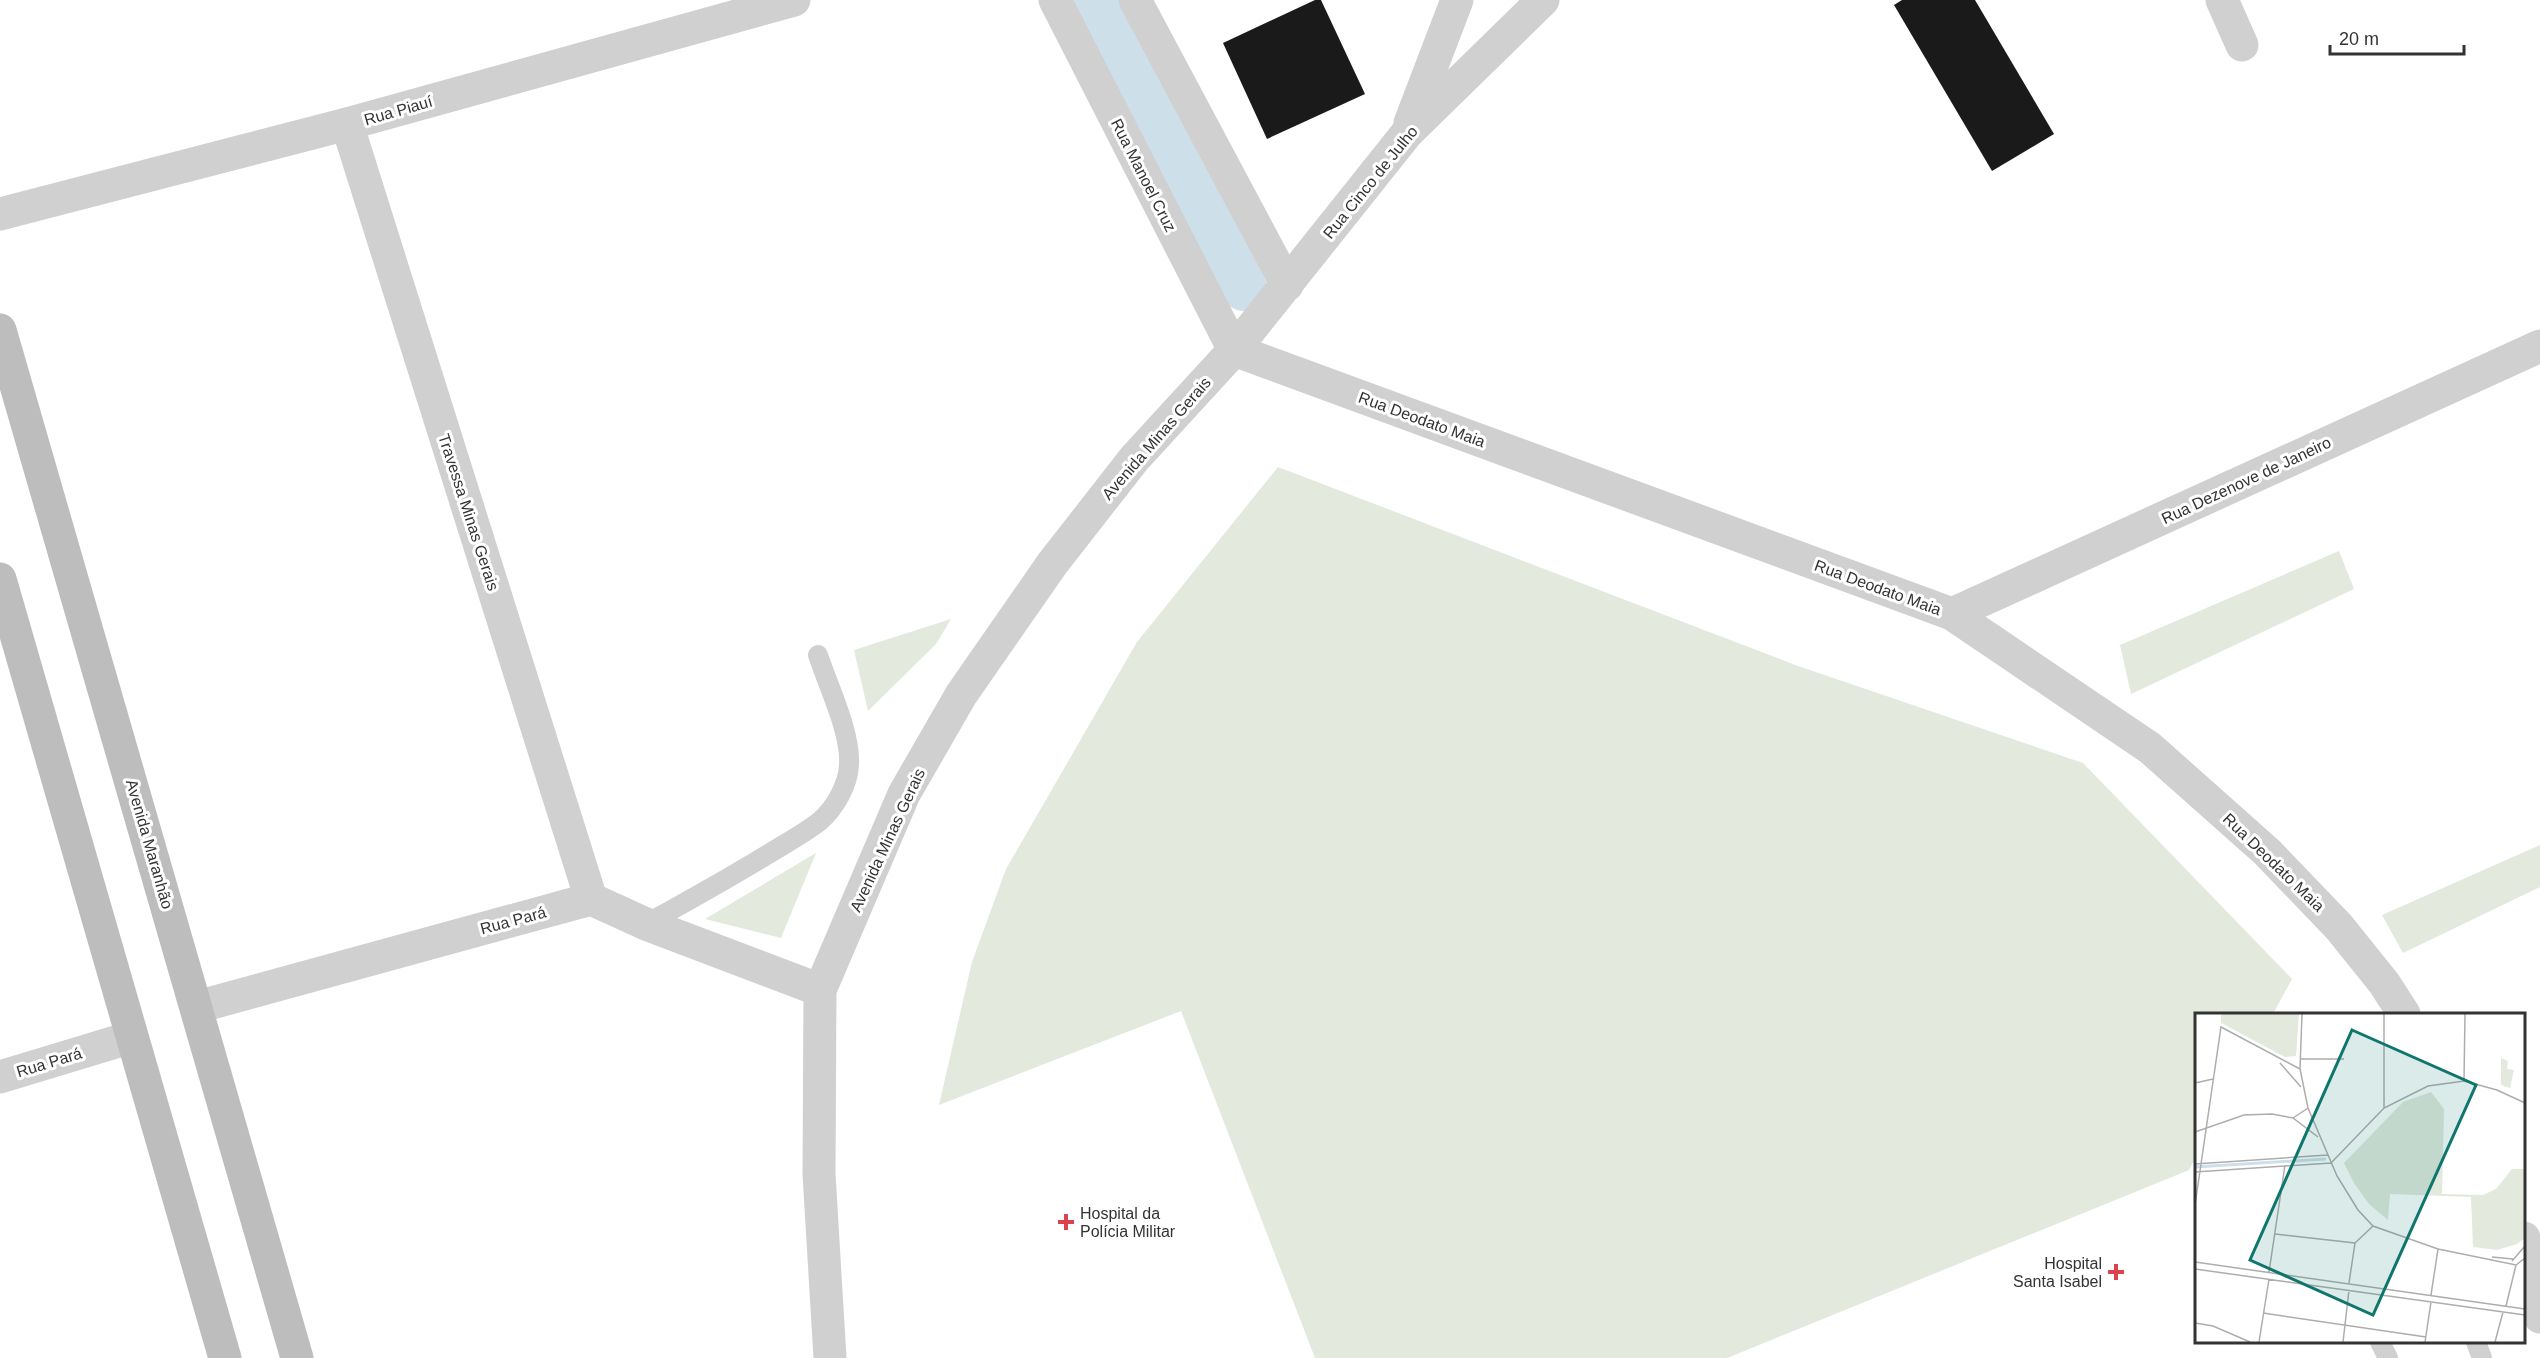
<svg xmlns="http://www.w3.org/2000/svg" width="2540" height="1358" viewBox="0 0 2540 1358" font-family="Arial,sans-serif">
  <rect width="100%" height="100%" fill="#fff"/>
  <g fill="#e3e9dd">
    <polygon points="1278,467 1798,666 2083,763 2292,979 2273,1014 2196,1014 2196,1157 2189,1170 1727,1358 1315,1358 1181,1011 939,1105 972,962 1006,869 1137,642"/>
    <polygon points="2339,551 2354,589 2131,694 2120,645"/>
    <polygon points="951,619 936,644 868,711 854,650"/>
    <polygon points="2540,845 2540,887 2403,953 2382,915"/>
    <polygon points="816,853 781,938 705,919"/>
  </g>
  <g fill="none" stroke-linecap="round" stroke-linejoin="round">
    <polyline stroke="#cde0ea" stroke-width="46" points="1093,0 1244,288"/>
  </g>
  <g fill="#1a1a1a">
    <polygon points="1315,0 1321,0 1365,94 1267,139 1223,43"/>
    <polygon points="1902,0 1975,0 2054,134 1992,171 1894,5"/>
  </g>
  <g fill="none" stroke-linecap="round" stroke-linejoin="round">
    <g stroke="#d0d0d0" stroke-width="20">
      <path d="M646,924c42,-23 83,-46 124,-71 16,-10 35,-20 50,-32 15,-13 28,-36 29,-56 2,-33 -21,-79 -31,-110"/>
      <polyline points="2380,1342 2388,1358"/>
      <polyline points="2476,1342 2482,1358"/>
    </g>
    <g stroke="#d0d0d0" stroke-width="33">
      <polyline points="1055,0 1234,350"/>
      <polyline points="1135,0 1287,285"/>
      <polyline points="2222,0 2242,45"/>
      <polyline points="1410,123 1457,0"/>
      <polyline points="347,124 591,899"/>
      <polyline points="0,214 347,124 794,0"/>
      <polyline points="1234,350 1952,614 2150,748 2267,852 2339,927 2384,983 2404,1014"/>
      <polyline points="1952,614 2540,346"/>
      <polyline points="197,1007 591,899 646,924 820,990"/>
      <polyline points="0,1077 132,1037"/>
      <polyline points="2524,1238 2540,1317"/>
      <polyline points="830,1358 819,1174 820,990 904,794 961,695 1052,564 1134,459 1234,350 1407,133 1543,0"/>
    </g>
    <g stroke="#bdbdbd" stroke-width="33">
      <polyline points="0,330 297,1358"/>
      <polyline points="0,579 225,1358"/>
    </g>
  </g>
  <g fill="#dd424f" stroke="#fff" stroke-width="2">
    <path d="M1063 1213h6v6h6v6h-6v6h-6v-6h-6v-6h6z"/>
    <path d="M2113 1263h6v6h6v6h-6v6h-6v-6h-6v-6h6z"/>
  </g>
  <g text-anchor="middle" stroke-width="6" stroke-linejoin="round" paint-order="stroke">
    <g font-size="16" fill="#333" stroke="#fff">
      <text transform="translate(398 110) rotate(-16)" y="6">Rua Piauí</text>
      <text transform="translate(1144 175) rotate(63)" y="6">Rua Manoel Cruz</text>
      <text transform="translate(1370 182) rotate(-51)" y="6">Rua Cinco de Julho</text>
      <text transform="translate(1422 419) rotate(20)" y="6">Rua Deodato Maia</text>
      <text transform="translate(1156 438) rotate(-49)" y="6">Avenida Minas Gerais</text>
      <text transform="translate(2246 480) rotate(-25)" y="6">Rua Dezenove de Janeiro</text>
      <text transform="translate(469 512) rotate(72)" y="6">Travessa Minas Gerais</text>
      <text transform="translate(1878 587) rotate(20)" y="6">Rua Deodato Maia</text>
      <text transform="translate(887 840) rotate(-65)" y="6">Avenida Minas Gerais</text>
      <text transform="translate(150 844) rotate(74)" y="6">Avenida Maranhão</text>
      <text transform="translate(2274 862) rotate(44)" y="6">Rua Deodato Maia</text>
      <text transform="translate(513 920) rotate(-15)" y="6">Rua Pará</text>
      <text transform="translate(49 1062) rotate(-17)" y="6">Rua Pará</text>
    </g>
    <g font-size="16" fill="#333" stroke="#fff" text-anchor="start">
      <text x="1080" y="1219">Hospital da<tspan x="1080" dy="18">Polícia Militar</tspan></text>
      <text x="2102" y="1269" text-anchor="end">Hospital<tspan x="2102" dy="18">Santa Isabel</tspan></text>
    </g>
  </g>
  <g transform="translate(2195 1013)">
    <rect width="330" height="330" fill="#fff"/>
    <path d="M26,1h78l-3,42 -11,1 -64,-34zM306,45l7,3 -1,8 7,1 -4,18 -9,-3zM236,79l13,17 -2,85 41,1 13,-6 16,-20h13v69l-8,6 -20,6 -24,-3 -2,-50 -81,-3 -2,26 -19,-16 -15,-21 -10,-20 59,-61z" fill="#e3e9dd"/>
    <path fill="none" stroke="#cde0ea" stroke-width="3" d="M0,154l131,-8"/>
    <path fill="none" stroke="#adadad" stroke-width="1.5" d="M107,1l-2,55 8,39 29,68 21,34 15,16 65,23 78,16 9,-7M189,1v94M105,46h44M85,50l21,24M269,68l1,-67M0,70l18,-4M98,105l15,-10M0,119l49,-17 28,-1 21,4 25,19M136,150l53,-55 44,-22 36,-5 33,9 28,13M0,151l133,-9M0,159l136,-9M0,192l26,-178 79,42M80,221l80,9M297,244l21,2M317,248l13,-15M0,249l330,47M0,256l330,46M74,259l16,-107M154,270l6,-40 18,-17M236,282l7,-46M311,293l10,-41M68,300l163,24M0,310l18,3 37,16M64,329l10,-63M148,329l6,-52M230,329l6,-40M300,329l8,-30"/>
    <path fill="#0f766e" fill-opacity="0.15" stroke="#0f766e" stroke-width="3" d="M157,17l124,55 -103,230 -123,-55z"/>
    <rect width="330" height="330" fill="none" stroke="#333" stroke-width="3"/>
  </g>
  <path d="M2330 45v9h134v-9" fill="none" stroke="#333333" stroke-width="3"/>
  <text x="2339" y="45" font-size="18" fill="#333333" stroke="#ffffff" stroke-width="4.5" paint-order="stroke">20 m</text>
</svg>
